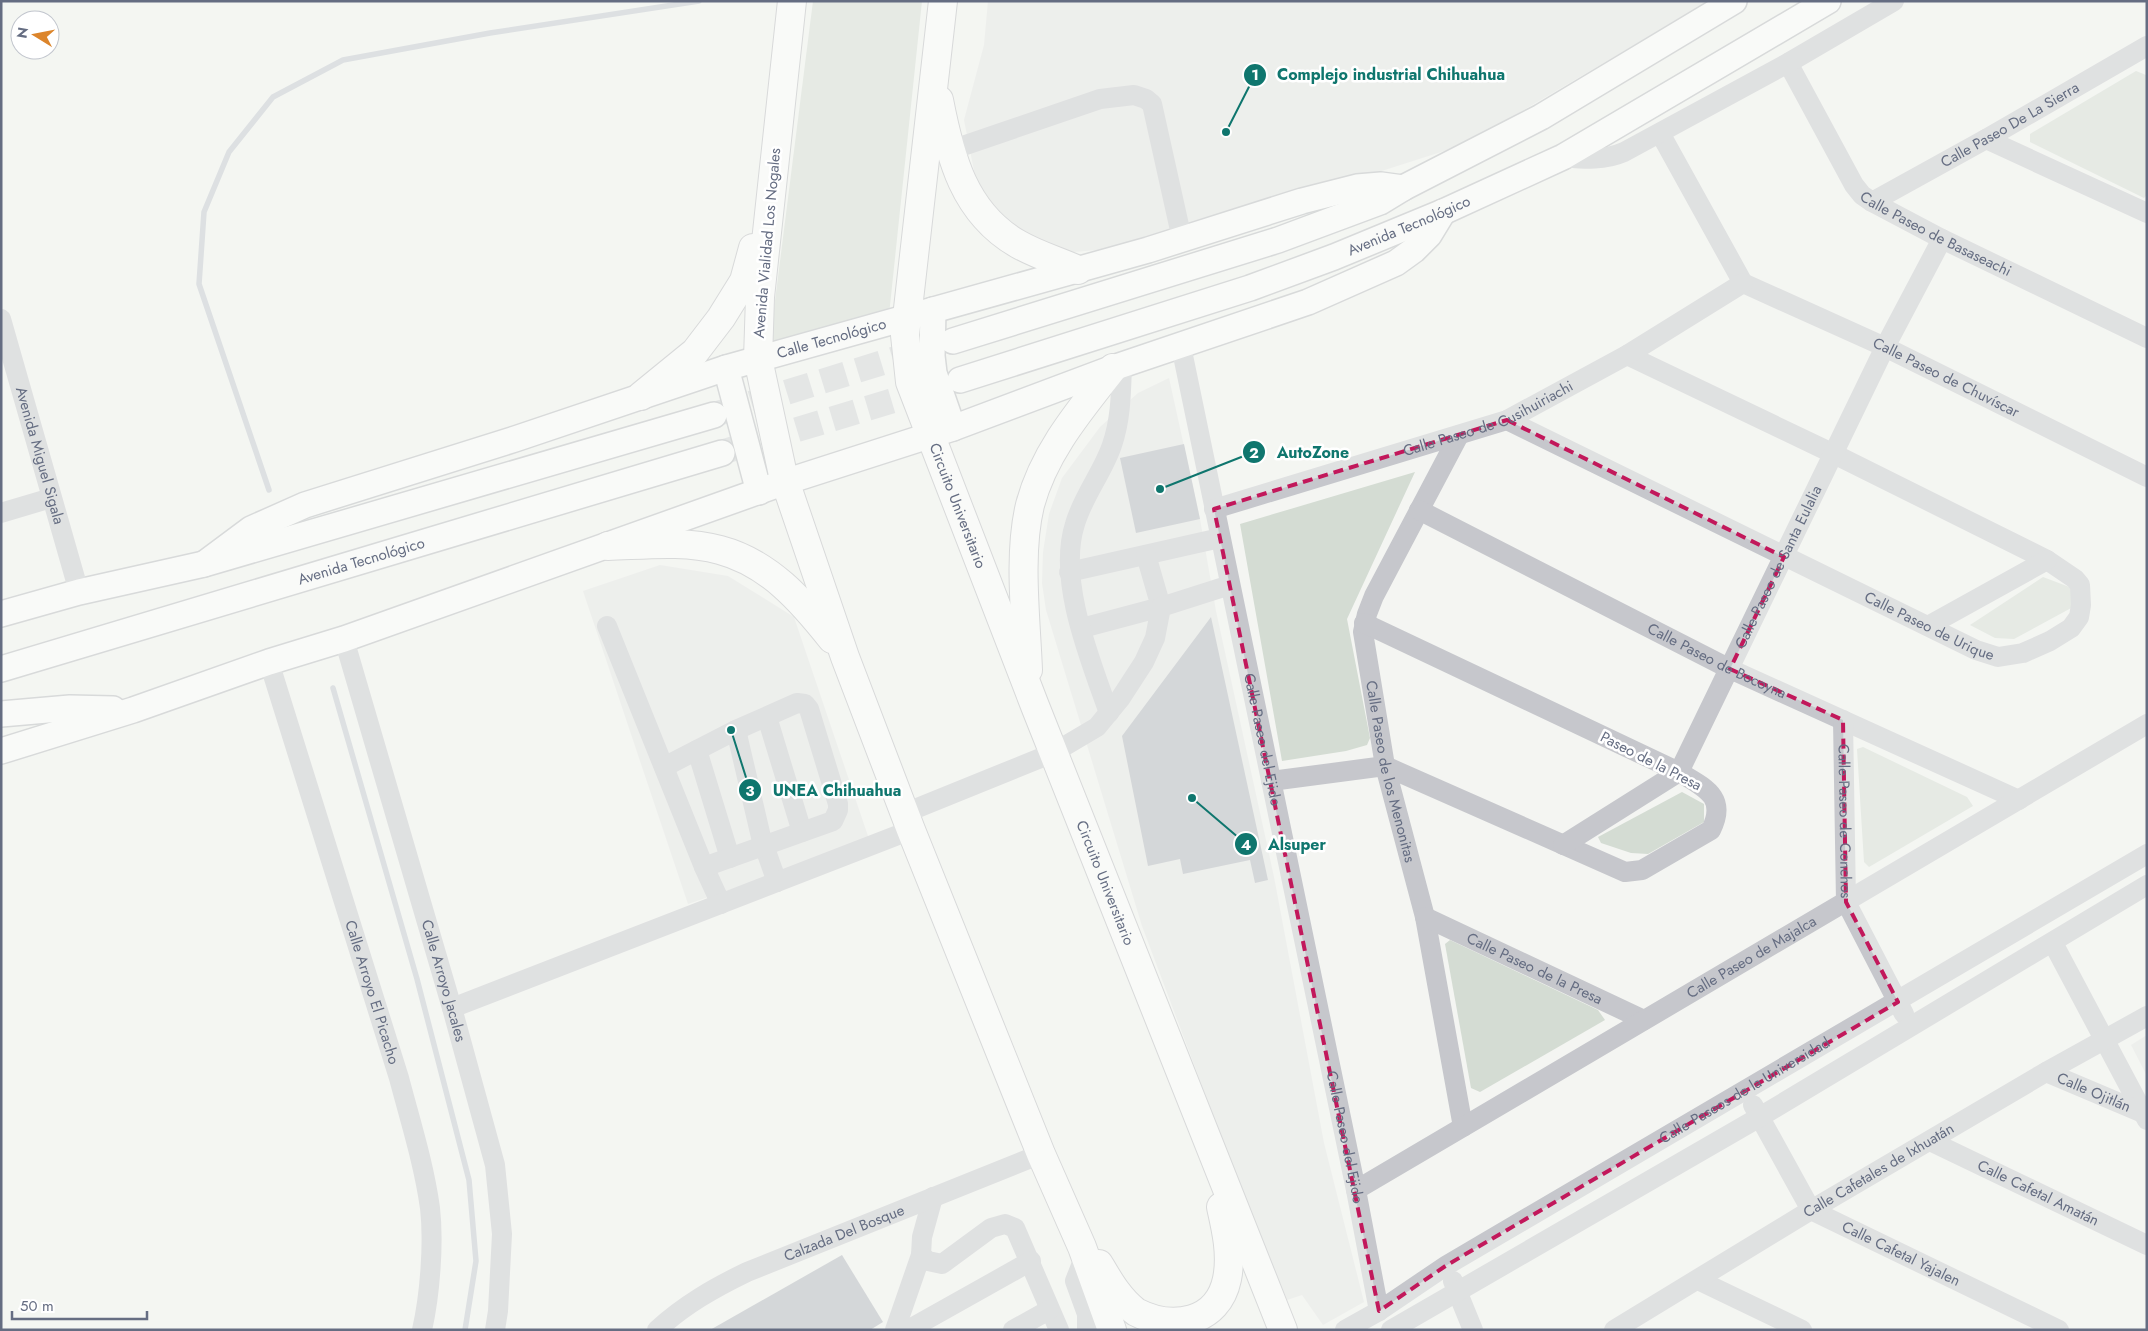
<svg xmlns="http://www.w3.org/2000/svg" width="2148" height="1331" viewBox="0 0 2148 1331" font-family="Jost,sans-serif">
  <rect width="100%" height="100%" fill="#f4f5f2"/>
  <g fill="#e5e6e5">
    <polygon points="988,1 1709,1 1466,144 1147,246 1049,254 981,206 964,120 984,45"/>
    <polygon points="1169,378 1200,519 1216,611 1274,877 1324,1143 1364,1302 1323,1325 1302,1295 1287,1300 1237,1179 1142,926 1046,610 1042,583 1043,552 1049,514 1062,478 1100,427 1138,393"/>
    <polygon points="660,565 728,576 794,617 870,842 688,904 583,591"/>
    <polygon points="2147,1035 2147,1076 2131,1045"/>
  </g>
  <g fill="#d4dcd3">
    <polygon points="813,1 922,1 889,315 769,348"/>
    <polygon points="2136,71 2146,75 2147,195 2144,198 2030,142 2030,134"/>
    <polygon points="1415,472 1347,619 1370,738 1367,745 1346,751 1282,761 1240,524"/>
    <polygon points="2043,577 2072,588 2073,607 2014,639 1995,638 1970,625"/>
    <polygon points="1863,747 1967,797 1973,806 1869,867 1864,862 1857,749"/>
    <polygon points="1682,792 1704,804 1704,822 1648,854 1631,853 1601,843 1598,837"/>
    <polygon points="1450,940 1598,1010 1605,1020 1480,1092 1471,1088 1445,944"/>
  </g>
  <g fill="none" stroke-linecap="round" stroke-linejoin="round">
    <g stroke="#c0c6ce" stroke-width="5.5">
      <polyline points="269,490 199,284 204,212 229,152 273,97 343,60 490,33 699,1"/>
      <polyline points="333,688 417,979 469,1180 476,1261 465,1330"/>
    </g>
  </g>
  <g fill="#aeb2ba">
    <polygon points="1184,444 1200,519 1136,533 1120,458"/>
    <polygon points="1211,617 1268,880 1255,883 1250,860 1183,874 1180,859 1148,866 1122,736"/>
    <polygon points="842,1255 883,1322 870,1330 710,1330"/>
  </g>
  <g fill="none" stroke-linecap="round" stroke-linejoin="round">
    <g stroke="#d0d3d6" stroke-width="25" stroke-dasharray="25 12" stroke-linecap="butt">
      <polyline points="716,414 927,349"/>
      <polyline points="726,451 935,388"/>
    </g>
    <g stroke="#b6b8bd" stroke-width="28">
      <g id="major">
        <polyline points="933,310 932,356 934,373 953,428"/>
        <polyline points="953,341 1278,240 1380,202 1403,188 1541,117 1734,1"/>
        <polyline points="726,368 759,492"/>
        <path id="s22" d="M960,380l290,-92 84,-31 109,-45 120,-55 265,-156"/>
        <path id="s23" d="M204,564l47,-35 54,-24 210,-66 211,-71 422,-118 154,-49 55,-14 24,-2 22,3"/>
        <polyline points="1,614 79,592 204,564 714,415"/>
        <path id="s24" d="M1,669l721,-216"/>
        <polyline points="1,714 70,708 113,709"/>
        <polyline points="1,751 133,710 269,662 344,639 785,482 953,428 1113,368 1308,302 1396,263 1414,250 1429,235 1443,212"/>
      </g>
    </g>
    <g stroke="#b6b7bc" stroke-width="30">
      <g id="highway">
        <polyline points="792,1 760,297 758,359 783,475 845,657 911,830 1041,1154 1082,1247 1112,1330"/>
        <path id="s25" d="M943,1l-38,334 5,47 125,324 248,624"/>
        <path d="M939,100c11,57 25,113 79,144 19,11 40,17 60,26"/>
        <polyline points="641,396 695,352 721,318 744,281 753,248"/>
        <path d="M608,546c36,-1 76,-6 112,4 49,13 82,51 112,89"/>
        <path d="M1028,670c-2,-51 -10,-116 2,-165 14,-53 50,-95 83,-137"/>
        <path d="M1099,1264c10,17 20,35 37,48 37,19 82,11 91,-33 5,-24 -1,-50 -6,-72"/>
      </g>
    </g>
    <g stroke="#c6c7cc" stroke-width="20">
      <path id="s1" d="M1788,63l66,122 8,10 10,7 70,37 205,99"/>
      <polyline points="1660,133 1743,283"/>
      <polyline points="1986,139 2147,213"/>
      <polyline points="951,150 1100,99 1134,95 1146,99 1152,104 1182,239"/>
      <path d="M1563,157c22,2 40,4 61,-5l164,-89 106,-62"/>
      <path id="s2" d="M1872,202l114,-63 161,-93"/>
      <path id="s3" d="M1743,283l142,64 262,130"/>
      <path id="s4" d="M1,319l78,273"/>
      <path id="s5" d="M1181,346l175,844 23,121"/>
      <path id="s6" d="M1507,420l469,230 22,7 25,-4 27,-12 21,-13 8,-11 2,-12 -1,-20 -5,-6 -28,-19 -213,-106 -207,-99"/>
      <path id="s7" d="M1459,435l-85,161 -7,18 -4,18 22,134 40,151 38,210"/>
      <path id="s8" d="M1214,509l293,-89 120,-65 116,-72"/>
      <path id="s9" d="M1419,510l311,159 289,131"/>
      <polyline points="1,513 51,498"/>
      <polyline points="1069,572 1220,538"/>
      <polyline points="607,626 704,867 721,904"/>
      <polyline points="1928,626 2047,560"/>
      <polyline points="1082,628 1161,607 1146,555"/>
      <path id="s10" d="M344,639l108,369 43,157 7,69 -4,77 -3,19"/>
      <path id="s11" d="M269,662l130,416c11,42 25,86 31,130 4,35 0,87 -8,122"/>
      <path d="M1109,713c-19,-54 -52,-133 -34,-189 8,-28 28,-52 37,-79 9,-26 9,-53 10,-80"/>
      <polyline points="767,717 802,832"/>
      <path id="s12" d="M1843,720l3,182 58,112"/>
      <polyline points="736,730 761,837 777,882"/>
      <polyline points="697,750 730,858"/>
      <polyline points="664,767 736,730 797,703 805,704 809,709 838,804 838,810 833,821 704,867"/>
      <path d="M1271,781l114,-15 240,106 17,-2 69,-40c17,-34 -8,-43 -32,-58l-315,-149"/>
      <polyline points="905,813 1053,753 1097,727 1120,699 1144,662 1155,638 1161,607 1230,585"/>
      <path id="s13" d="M1563,845l116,-73 206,-425 57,-108"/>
      <path id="s14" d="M1425,917l219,103"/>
      <polyline points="2053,943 2147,1120"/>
      <polyline points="452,1008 911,830"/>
      <path id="s15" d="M2046,1072l97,41"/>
      <path id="s16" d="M1753,1105l58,105 248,120"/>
      <path id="s17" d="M1930,1141l217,104"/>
      <path id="s18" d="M1356,1190l791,-466"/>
      <polyline points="933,1197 922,1237 921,1255 928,1261 942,1264 991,1228 1005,1224 1015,1228 1059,1330"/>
      <polyline points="1084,1258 1075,1281 1087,1314 1087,1330"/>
      <polyline points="1698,1280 1802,1330"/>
      <polyline points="1453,1281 1473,1330"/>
      <path id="s19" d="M657,1330c27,-25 57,-42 90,-58l294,-118"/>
      <polyline points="895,1330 921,1255"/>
      <polyline points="908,1330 1031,1261"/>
      <polyline points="1013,1330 1049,1310"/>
      <path id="s20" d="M1345,1330l34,-19 68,-46 700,-411"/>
      <polyline points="1391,1330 1758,1118 2147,885"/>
      <path id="s21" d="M1614,1330l197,-120 235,-138 101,-56"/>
    </g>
    <use href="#major" stroke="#fff" stroke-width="25"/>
    <use href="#highway" stroke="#fff" stroke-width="28"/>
  </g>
  <path d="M0 0H2148V1331H0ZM1507,420l277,137 -54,112 113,51 3,182 52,100 -451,263 -68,46 -165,-802z" fill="#f4f5f2" fill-opacity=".55" fill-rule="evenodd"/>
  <path fill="none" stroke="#c2185b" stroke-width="4" stroke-dasharray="10 6" stroke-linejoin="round" d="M1507,420l277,137 -54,112 113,51 3,182 52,100 -451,263 -68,46 -165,-802z"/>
  <g text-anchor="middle" stroke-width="5" stroke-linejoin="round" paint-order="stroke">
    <g font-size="15" fill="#656d82" stroke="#fff">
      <text dy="5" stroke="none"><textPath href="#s2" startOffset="158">Calle Paseo De La Sierra</textPath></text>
      <text dy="5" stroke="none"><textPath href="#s22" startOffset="475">Avenida Tecnológico</textPath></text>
      <text dy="5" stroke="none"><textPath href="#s1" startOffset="235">Calle Paseo de Basaseachi</textPath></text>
      <text transform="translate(767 243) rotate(-85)" y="5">Avenida Vialidad Los Nogales</text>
      <text dy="5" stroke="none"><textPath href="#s23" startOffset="670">Calle Tecnológico</textPath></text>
      <text dy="5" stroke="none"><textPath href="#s3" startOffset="224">Calle Paseo de Chuvíscar</textPath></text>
      <text dy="5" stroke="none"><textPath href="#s8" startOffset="289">Calle Paseo de Cusihuiriachi</textPath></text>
      <text dy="5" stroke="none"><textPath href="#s4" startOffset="142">Avenida Miguel Sigala</textPath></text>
      <text dy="5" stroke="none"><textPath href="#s25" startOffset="516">Circuito Universitario</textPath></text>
      <text dy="5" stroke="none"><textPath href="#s24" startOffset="376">Avenida Tecnológico</textPath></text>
      <text dy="5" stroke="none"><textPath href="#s13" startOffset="365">Calle Paseo de Santa Eulalia</textPath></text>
      <text dy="5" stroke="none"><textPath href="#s6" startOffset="470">Calle Paseo de Urique</textPath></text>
      <text dy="5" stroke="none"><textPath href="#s9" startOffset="334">Calle Paseo de Bocoyna</textPath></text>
      <text dy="5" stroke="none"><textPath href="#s5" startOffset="402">Calle Paseo del Ejido</textPath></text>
      <text transform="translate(1651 761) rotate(27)" y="5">Paseo de la Presa</text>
      <text dy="5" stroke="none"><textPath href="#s7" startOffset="362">Calle Paseo de los Menonitas</textPath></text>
      <text dy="5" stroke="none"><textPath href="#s12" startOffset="101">Calle Paseo de Conchos</textPath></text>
      <text dy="5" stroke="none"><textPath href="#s25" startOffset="921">Circuito Universitario</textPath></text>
      <text dy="5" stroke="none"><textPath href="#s18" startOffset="459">Calle Paseo de Majalca</textPath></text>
      <text dy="5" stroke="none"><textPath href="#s14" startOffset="121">Calle Paseo de la Presa</textPath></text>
      <text dy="5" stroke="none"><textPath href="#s10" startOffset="356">Calle Arroyo Jacales</textPath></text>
      <text dy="5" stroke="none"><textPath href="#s11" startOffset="346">Calle Arroyo El Picacho</textPath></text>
      <text dy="5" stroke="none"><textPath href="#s20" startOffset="466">Calle Paseos de la Universidad</textPath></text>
      <text dy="5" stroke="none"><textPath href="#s15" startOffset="52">Calle Ojitlán</textPath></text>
      <text dy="5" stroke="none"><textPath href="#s5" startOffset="808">Calle Paseo del Ejido</textPath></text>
      <text dy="5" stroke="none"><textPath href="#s21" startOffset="309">Calle Cafetales de Ixhuatán</textPath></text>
      <text dy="5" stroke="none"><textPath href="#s17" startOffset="120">Calle Cafetal Amatán</textPath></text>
      <text dy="5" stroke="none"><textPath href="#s19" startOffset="212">Calzada Del Bosque</textPath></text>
      <text dy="5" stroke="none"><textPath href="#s16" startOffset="220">Calle Cafetal Yajalen</textPath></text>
    </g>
  </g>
  <path fill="none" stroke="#0f766e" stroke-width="2" d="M1226 132L1255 75M1160 489L1254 452M731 730L750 790M1192 798L1246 844"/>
  <g fill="#0f766e" stroke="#fff" stroke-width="2">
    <circle cx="1226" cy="132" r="5"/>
    <circle cx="1160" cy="489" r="5"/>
    <circle cx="731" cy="730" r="5"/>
    <circle cx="1192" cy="798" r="5"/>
    <circle cx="1255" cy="75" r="12"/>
    <circle cx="1254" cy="452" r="12"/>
    <circle cx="750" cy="790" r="12"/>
    <circle cx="1246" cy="844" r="12"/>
  </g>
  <g font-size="15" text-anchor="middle" font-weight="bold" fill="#fff">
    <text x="1255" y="80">1</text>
    <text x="1254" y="458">2</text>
    <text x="750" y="796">3</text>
    <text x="1246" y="850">4</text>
  </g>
  <g font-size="16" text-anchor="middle" font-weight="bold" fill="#0f766e" stroke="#fff" stroke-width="5" stroke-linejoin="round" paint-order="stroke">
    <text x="1391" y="80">Complejo industrial Chihuahua</text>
    <text x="1313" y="458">AutoZone</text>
    <text x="837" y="796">UNEA Chihuahua</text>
    <text x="1297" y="850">Alsuper</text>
  </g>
  <rect width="2148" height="1331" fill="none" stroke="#656d82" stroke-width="5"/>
  <g transform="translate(35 35) rotate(280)"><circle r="24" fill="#ffffff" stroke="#c1c5cd"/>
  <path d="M0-4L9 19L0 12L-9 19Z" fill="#dc852b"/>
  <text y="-8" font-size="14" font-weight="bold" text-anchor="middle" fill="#656d82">N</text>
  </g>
  <path d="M12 1311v8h135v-8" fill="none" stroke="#656d82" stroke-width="2.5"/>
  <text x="20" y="1311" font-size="15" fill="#656d82" stroke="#ffffff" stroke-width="4" paint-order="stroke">50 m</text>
</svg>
